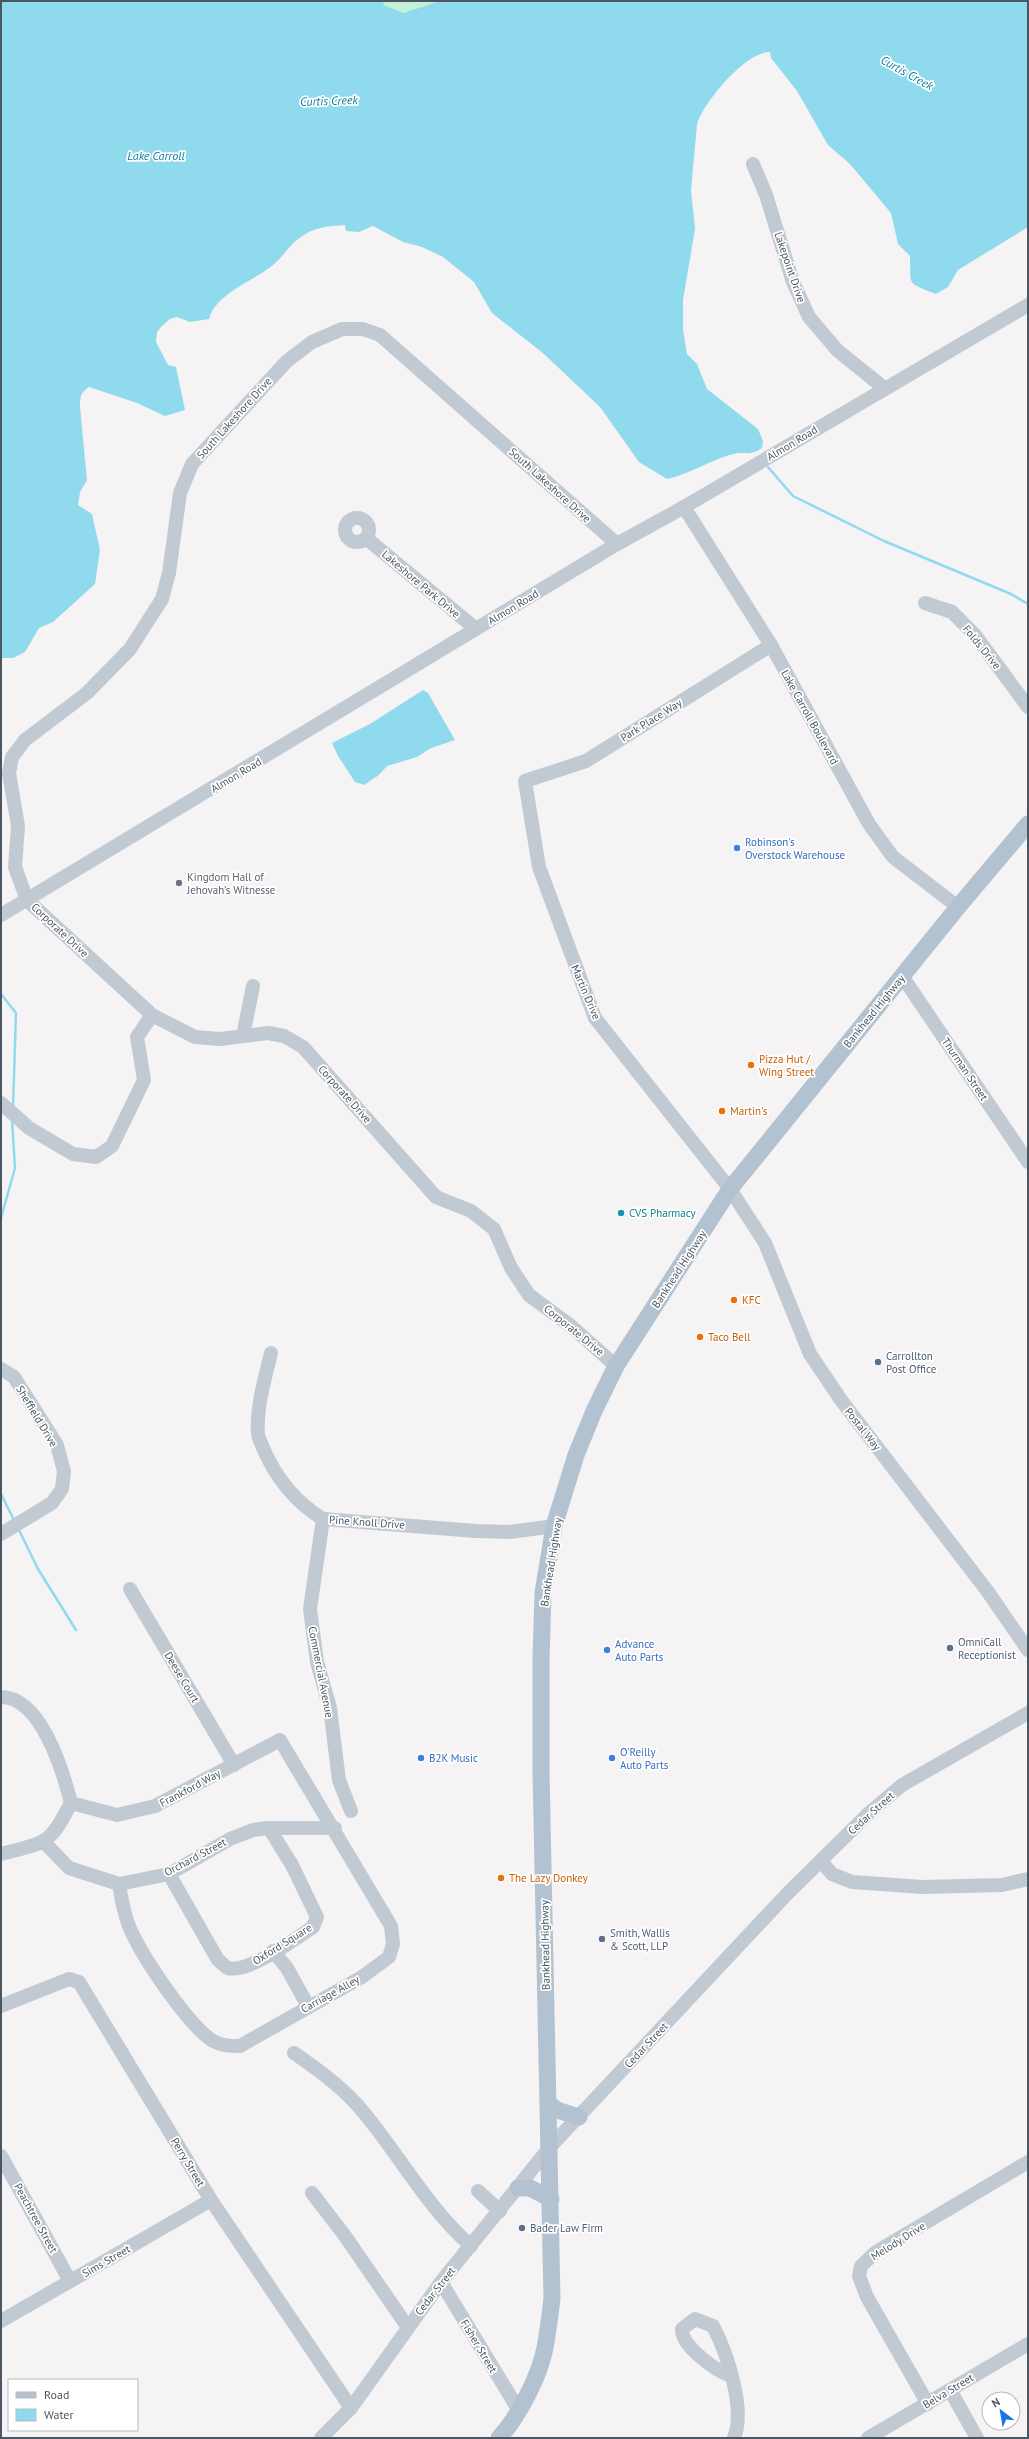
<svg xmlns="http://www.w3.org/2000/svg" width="1029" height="2439" viewBox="0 0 1029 2439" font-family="'PT Sans',sans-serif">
  <rect width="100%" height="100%" fill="#f5f3f3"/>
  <polygon fill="#c3f1d5" points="383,1 440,1 403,13 384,5"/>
  <g fill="#90daee">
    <path d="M1,1h382l1,4 19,8 37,-12h588v226l-70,43 -10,17 -12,7c-30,-12 -25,-7 -26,-38l-12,-12 -7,-31 -41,-49 -22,-19 -31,-54 -26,-33 -1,-6c-24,-1 -67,51 -73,72l-6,66 4,39 -12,71v30l4,24 10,10 10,25 51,40 5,12 -1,7c-14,9 -15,3 -29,6 -23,6 -43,20 -66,25l-28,-17 -39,-55 -56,-53 -52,-41 -18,-31 -31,-25 -21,-10 -19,-5 -30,-16 -14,6 -13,-1 -1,-6c-16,1 -31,2 -44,12 -11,7 -18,20 -28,28 -19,16 -57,28 -64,54l-19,3 -13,-5 -7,2 -8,7 -5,6 -1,10 12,23 8,2 9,43 -20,6 -28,-13 -48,-16c-9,6 -9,10 -9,20l7,73 -7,12 -2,13 14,9 8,36 -5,34 -42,38 -14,6 -14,24 -12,6h-12z"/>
    <polygon points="423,690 428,693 455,740 431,748 417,757 387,766 379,775 364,785 355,782 338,756 332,743 370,724"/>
  </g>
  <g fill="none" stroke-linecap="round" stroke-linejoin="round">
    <g stroke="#90daee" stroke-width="2.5">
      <polyline points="768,467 793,496 884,541 1011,594 1028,604"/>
      <polyline points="1,994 16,1013 13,1107"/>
      <polyline points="1,1218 15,1168 12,1120"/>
      <polyline points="1,1494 15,1522"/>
      <polyline points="19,1530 38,1569 76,1630"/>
    </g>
    <g stroke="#c1cad2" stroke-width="14">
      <polyline points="753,164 766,195 793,282 809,317 837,350 884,388"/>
      <polyline points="684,507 771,645 869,824 893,857 958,907"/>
      <circle cx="357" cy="530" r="12"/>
      <polyline points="366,538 476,629"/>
      <polyline points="925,603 952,612 975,635 1028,707"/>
      <polyline points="771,645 586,761 525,781 539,867 595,1018 730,1189 765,1243 810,1354 841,1400 988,1592 1028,1650"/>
      <polyline points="1,915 617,544 684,507 1028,305"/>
      <polyline points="902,976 1028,1162"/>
      <polyline points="243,1036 253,986"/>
      <polyline points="1,1103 29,1128 73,1154 96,1157 112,1146 144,1080 137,1037 152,1015"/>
      <path d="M271,1353c-6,25 -15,55 -13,81 0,4 4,10 5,14 13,30 32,54 60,71l153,12 34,1 44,-6"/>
      <polyline points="616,1366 571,1326 529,1295 511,1268 494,1229 471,1211 436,1197 303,1047 284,1036 268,1033 220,1039 195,1037 152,1015 27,900 15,867 18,826 9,773 12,757 25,740 87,693 130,649 162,599 169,573 180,493 192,464 287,361 312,342 342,329 363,329 380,335 617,544"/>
      <polyline points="1,1369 14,1377 57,1445 64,1471 62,1489 52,1503 1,1534"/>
      <polyline points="323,1519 310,1609 317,1662 330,1708 339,1780 351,1811"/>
      <polyline points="130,1589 234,1765"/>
      <path d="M1,1697c40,0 62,74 70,106 -22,43 -25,39 -70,51"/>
      <path d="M71,1803l46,12 38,-9 125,-66 111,186 2,18 -4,13 -27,20 -122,69c-10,0 -18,0 -27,-5 -24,-15 -66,-78 -79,-104 -9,-17 -12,-35 -15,-53"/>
      <polyline points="44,1842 69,1868 119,1884 169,1874 230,1839 253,1830 269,1828 335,1828"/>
      <polyline points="821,1861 832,1874 852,1882 923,1887 1002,1885 1028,1879"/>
      <path d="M169,1874l49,86c3,2 7,7 10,8 20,6 68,-30 85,-41l4,-10 -25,-52 -23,-37"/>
      <polyline points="273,1951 287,1968 308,2006"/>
      <polyline points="1,2006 69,1979 79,1982 211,2200 351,2408"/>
      <path d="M294,2053c26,18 51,36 71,61 36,44 63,94 106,132"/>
      <polyline points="1,2156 70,2281"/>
      <polyline points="478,2191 500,2211"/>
      <polyline points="312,2193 345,2236 407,2326"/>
      <polyline points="441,2282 518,2409"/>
      <polyline points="1,2321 211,2200"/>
      <path d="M731,2376c-15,-5 -50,-30 -49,-47l13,-10 18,7c14,27 33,83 21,112"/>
      <polyline points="950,2390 977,2438"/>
      <polyline points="928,2404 867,2297 859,2276 861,2266 876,2252 1028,2162"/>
      <polyline points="321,2438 351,2408 441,2282 550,2147 787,1894 869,1813 902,1785 1028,1713"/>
      <polyline points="868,2438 1028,2344"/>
    </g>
    <g stroke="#b3c2d1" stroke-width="17">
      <polyline points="549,2104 557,2110 579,2117"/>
      <polyline points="518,2188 530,2188 551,2199"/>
      <path d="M499,2438c20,-22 40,-61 46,-90 3,-16 5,-33 7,-49l-11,-528v-112l2,-66 11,-67 22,-71 18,-44 22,-45 114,-177 228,-282 70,-83"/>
    </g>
  </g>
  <g fill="#3f7fe0" stroke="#fff" stroke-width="1.5">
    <circle cx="737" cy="848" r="4"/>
    <circle cx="607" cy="1650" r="4"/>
    <circle cx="421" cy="1758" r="4"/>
    <circle cx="612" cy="1758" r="4"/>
  </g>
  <circle fill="#6b7280" stroke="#fff" stroke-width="1.5" cx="179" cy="883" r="4"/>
  <g fill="#e8710a" stroke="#fff" stroke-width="1.5">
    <circle cx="751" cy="1065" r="4"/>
    <circle cx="722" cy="1111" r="4"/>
    <circle cx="734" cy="1300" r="4"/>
    <circle cx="700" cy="1337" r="4"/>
    <circle cx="501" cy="1878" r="4"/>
  </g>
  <circle fill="#0f9aa8" stroke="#fff" stroke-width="1.5" cx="621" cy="1213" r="4"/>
  <g fill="#5c6f8a" stroke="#fff" stroke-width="1.5">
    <circle cx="878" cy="1362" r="4"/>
    <circle cx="950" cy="1648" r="4"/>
    <circle cx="602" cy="1939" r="4"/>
    <circle cx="522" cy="2228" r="4"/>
  </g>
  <g text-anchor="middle" stroke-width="3.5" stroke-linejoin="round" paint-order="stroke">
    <g font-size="11" fill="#4a5661" stroke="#fff">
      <text transform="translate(790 267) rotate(71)" y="4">Lakepoint Drive</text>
      <text transform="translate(234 418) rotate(-48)" y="4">South Lakeshore Drive</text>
      <text transform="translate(792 443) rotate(-31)" y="4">Almon Road</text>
      <text transform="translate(550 485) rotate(42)" y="4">South Lakeshore Drive</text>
      <text transform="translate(421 584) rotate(40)" y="4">Lakeshore Park Drive</text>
      <text transform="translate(513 607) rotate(-31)" y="4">Almon Road</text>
      <text transform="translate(982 647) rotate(51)" y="4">Folds Drive</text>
      <text transform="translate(810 717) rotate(61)" y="4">Lake Carroll Boulevard</text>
      <text transform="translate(651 720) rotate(-32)" y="4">Park Place Way</text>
      <text transform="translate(236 775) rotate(-31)" y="4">Almon Road</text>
      <text transform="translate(60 930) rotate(43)" y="4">Corporate Drive</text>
      <text transform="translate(586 992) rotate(67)" y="4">Martin Drive</text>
      <text transform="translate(874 1011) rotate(-51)" y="4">Bankhead Highway</text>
      <text transform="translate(965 1069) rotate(56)" y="4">Thurman Street</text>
      <text transform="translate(345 1094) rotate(48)" y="4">Corporate Drive</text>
      <text transform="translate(679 1269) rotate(-57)" y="4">Bankhead Highway</text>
      <text transform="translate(574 1330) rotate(39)" y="4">Corporate Drive</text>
      <text transform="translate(37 1416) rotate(59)" y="4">Sheffield Drive</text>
      <text transform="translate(863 1429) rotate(52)" y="4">Postal Way</text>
      <text transform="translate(367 1522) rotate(4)" y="4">Pine Knoll Drive</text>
      <text transform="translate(551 1562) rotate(-81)" y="4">Bankhead Highway</text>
      <text transform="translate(321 1672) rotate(79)" y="4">Commercial Avenue</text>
      <text transform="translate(182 1677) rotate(59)" y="4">Deese Court</text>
      <text transform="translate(190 1788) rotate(-28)" y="4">Frankford Way</text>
      <text transform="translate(871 1813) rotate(-42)" y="4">Cedar Street</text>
      <text transform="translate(195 1857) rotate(-28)" y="4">Orchard Street</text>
      <text transform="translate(282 1944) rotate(-32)" y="4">Oxford Square</text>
      <text transform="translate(545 1945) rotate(-91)" y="4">Bankhead Highway</text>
      <text transform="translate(330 1994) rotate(-29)" y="4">Carriage Alley</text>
      <text transform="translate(646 2045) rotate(-47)" y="4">Cedar Street</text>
      <text transform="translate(188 2162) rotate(59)" y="4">Perry Street</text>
      <text transform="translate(36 2218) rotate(61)" y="4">Peachtree Street</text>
      <text transform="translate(898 2241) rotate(-32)" y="4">Melody Drive</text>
      <text transform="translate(106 2261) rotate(-30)" y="4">Sims Street</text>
      <text transform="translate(435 2291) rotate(-52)" y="4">Cedar Street</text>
      <text transform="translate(479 2346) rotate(59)" y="4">Fisher Street</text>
      <text transform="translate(948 2391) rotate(-31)" y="4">Belva Street</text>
    </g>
    <g font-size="11" fill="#366cbe" stroke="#fff" text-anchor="start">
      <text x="745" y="846">Robinson's<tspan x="745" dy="13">Overstock Warehouse</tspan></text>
      <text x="615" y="1648">Advance<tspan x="615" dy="13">Auto Parts</tspan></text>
      <text x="620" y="1756">O'Reilly<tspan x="620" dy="13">Auto Parts</tspan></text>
      <text x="429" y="1762">B2K Music</text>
    </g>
    <g font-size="11" fill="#5b616d" stroke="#fff" text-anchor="start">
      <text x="187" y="881">Kingdom Hall of<tspan x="187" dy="13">Jehovah’s Witnesse</tspan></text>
    </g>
    <g font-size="11" fill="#c56008" stroke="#fff" text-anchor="start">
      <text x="759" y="1063">Pizza Hut /<tspan x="759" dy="13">Wing Street</tspan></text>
      <text x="730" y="1115">Martin's</text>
      <text x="742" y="1304">KFC</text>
      <text x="708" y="1341">Taco Bell</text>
      <text x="509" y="1882">The Lazy Donkey</text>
    </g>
    <g font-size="11" fill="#0d838f" stroke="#fff" text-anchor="start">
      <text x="629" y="1217">CVS Pharmacy</text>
    </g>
    <g font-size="11" fill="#4e5e75" stroke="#fff" text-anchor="start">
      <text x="886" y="1360">Carrollton<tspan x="886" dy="13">Post Office</tspan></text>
      <text x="958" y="1646">OmniCall<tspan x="958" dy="13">Receptionist</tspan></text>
      <text x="610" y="1937">Smith, Wallis<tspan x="610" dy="13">&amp; Scott, LLP</tspan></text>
      <text x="530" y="2232">Bader Law Firm</text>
    </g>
    <g font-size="12" font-style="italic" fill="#0c7c9b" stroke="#fff">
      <text transform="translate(907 73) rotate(29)" y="4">Curtis Creek</text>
      <text transform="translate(329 101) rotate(-2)" y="4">Curtis Creek</text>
      <text x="156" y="160">Lake Carroll</text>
    </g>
  </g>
  <rect width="1029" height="2439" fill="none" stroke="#4a5661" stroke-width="4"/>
  <rect x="8" y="2379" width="130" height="52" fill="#ffffff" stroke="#b7bbc0"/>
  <rect x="16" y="2392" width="20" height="6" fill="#b3c2d1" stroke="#b7bbc0"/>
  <text x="44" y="2399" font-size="12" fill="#4a5661">Road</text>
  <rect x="16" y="2409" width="20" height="12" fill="#90daee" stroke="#b7bbc0"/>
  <text x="44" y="2419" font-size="12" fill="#4a5661">Water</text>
  <g transform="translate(1001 2411) rotate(329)"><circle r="19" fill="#ffffff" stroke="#b7bbc0"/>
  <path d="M0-3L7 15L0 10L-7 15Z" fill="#1a73e8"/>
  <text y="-6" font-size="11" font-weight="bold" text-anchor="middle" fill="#4a5661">N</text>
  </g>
</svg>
